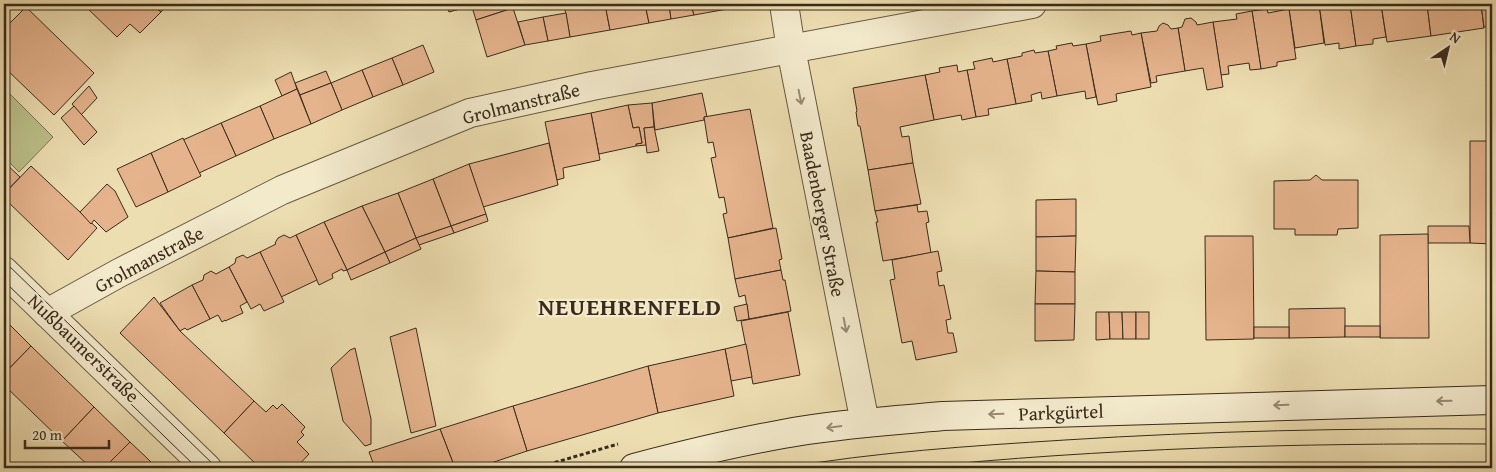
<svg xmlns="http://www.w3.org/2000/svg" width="1496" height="472" viewBox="0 0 1496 472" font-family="'Gentium Book Plus',serif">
  <rect width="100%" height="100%" fill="#eddeb1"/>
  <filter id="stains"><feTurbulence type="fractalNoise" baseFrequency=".004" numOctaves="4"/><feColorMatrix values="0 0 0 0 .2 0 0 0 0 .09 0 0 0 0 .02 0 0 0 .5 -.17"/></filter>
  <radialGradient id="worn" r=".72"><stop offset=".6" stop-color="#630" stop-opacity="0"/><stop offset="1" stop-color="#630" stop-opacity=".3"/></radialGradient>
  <polygon fill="#bbc089" stroke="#7a7652" points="4,88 53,137 19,172 4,157"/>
  <g fill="#e5b38c" stroke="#392b1b">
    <polygon points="83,4 152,4 161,12 140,33 130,24 117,37"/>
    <polygon points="152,4 169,4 161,12"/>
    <polygon points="446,4 471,4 471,6 449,12"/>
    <polygon points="471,4 512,4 513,8 476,20"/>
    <polygon points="564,4 605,4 610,30 570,37"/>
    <polygon points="605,4 645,4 649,23 610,30"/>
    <polygon points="645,4 669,4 671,19 649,23"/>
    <polygon points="669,4 691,4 694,15 671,19"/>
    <polygon points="691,4 732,4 733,8 694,15"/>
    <polygon points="1319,4 1324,43 1295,48 1289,9"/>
    <polygon points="1319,4 1350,4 1356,46 1339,49 1339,43 1325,45"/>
    <polygon points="1350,4 1381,4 1386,37 1373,39 1373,44 1356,46"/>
    <polygon points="1381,4 1427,4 1431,36 1387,42"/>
    <polygon points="1427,4 1481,4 1484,28 1431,36"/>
    <polygon points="1481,4 1492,4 1492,26 1484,27"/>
    <polygon points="26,7 94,73 54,115 4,67 4,21 8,25"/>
    <polygon points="513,8 525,45 487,57 476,20"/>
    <polygon points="1267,9 1268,13 1289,9 1296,59 1277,62 1277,66 1261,69 1252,11"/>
    <polygon points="1252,11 1261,69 1250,70 1249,63 1228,66 1229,74 1221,75 1213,22 1237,19 1236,14"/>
    <polygon points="566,13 570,37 548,41 543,17"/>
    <polygon points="543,17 548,41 525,45 518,22"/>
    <polygon points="1191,18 1196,22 1197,25 1213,22 1223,87 1207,90 1203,68 1185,71 1178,28 1182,27 1185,19"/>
    <polygon points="1163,23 1168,25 1171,29 1178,28 1185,71 1156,76 1157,82 1151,83 1141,33 1157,31 1159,26"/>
    <polygon points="1131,31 1132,35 1141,33 1151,87 1116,94 1117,101 1098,105 1086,44 1101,41 1100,36"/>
    <polygon points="1072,43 1073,46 1086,44 1096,97 1086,99 1085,91 1057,96 1048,51 1057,49 1056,46"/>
    <polygon points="423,45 434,72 403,85 392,58"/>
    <polygon points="1034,50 1035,53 1048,51 1057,96 1042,99 1041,92 1031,95 1032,101 1016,104 1007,59 1022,56 1022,53"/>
    <polygon points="392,58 403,85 373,97 362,70"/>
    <polygon points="992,58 993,62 1007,59 1016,104 988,109 989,115 976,117 967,70 975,69 973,62"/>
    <polygon points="957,65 958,72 967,70 976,117 962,120 961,115 934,120 925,75 940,72 939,68"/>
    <polygon points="362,70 373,97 342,110 331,83"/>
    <polygon points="326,71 331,83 300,95 295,83"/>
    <polygon points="291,72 297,89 282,96 275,80"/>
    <polygon points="925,75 934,120 900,127 902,137 909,136 913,163 868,170 860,126 858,126 856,112 857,111 853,88"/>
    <polygon points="331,83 342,110 311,124 300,95"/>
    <polygon points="89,86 97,98 81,115 72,104"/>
    <polygon points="297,89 311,124 274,139 260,106"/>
    <polygon points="702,93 707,117 704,117 704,120 655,130 652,103"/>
    <polygon points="652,103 654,127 644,128 646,145 636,146 636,144 642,143 639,127 633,128 628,105"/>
    <polygon points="628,105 633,128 639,127 642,143 636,144 636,146 599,154 591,113"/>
    <polygon points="74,106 97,132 84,145 61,118"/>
    <polygon points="260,106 274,139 236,156 221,123"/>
    <polygon points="750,109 773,228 728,238 723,214 727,213 724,197 719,198 711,158 716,157 713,142 708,143 704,117"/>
    <polygon points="591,113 600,160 563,168 564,178 557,180 545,122"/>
    <polygon points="221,123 236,156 199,173 183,140"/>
    <polygon points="654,127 659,151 647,153 644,128"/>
    <polygon points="183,138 201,176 168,192 151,153"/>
    <polygon points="1470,141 1492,141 1492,244 1470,243"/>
    <polygon points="549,143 558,185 483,207 469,164"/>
    <polygon points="151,153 168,192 136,207 117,169"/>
    <polygon points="4,162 20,177 4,194"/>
    <polygon points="913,163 921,204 875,211 868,170"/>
    <polygon points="469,164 486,214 451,226 433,179"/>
    <polygon points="31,166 97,228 68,260 4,198 4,194"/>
    <polygon points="1316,175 1322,180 1358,180 1358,228 1338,229 1337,235 1295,235 1295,229 1274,229 1274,181 1310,180"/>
    <polygon points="433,179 451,226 416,238 398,193"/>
    <polygon points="107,184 115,191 128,217 106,232 94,220 91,224 80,212"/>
    <polygon points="398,193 416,238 385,252 362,206"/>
    <polygon points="1076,199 1076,236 1036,237 1036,200"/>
    <polygon points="917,205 918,212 927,211 929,222 926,223 931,253 883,261 876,222 878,222 875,211"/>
    <polygon points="362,206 385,252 347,270 324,222"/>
    <polygon points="486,214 488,221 454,233 451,226"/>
    <polygon points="324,222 347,270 343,271 342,269 332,274 333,278 319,285 296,235"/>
    <polygon points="451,226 454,233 419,245 416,238"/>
    <polygon points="1428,226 1469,226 1470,243 1428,243"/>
    <polygon points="776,228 782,259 779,260 781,270 735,279 728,238"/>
    <polygon points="1428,234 1429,338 1380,338 1380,235"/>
    <polygon points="284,235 290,238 296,235 317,280 281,297 260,252 276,244 275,243 278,238"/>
    <polygon points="1076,236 1075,272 1036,271 1036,237"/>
    <polygon points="1205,236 1253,236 1254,339 1206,340"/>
    <polygon points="416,238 421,249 390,263 385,252"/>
    <polygon points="938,251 942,271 937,272 939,286 944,285 951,319 946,320 948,333 953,333 957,352 916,360 912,341 902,343 890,280 895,279 892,260"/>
    <polygon points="260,252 284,302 264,311 260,304 251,309 229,267 235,263 236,258 243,255 247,258"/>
    <polygon points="385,252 390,263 351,280 347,270"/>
    <polygon points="229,267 247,302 240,306 243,313 225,321 225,320 222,322 218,315 210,319 192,285 203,280 204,275 211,271 216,274"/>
    <polygon points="781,270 783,280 785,280 791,311 749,319 745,295 739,297 735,279"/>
    <polygon points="1036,271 1075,272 1075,304 1035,304"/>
    <polygon points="192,285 210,319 187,330 185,328 180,331 160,303"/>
    <polygon points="154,297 180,331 254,401 224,433 120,333"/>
    <polygon points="747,304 749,319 737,321 734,307"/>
    <polygon points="1035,304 1075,304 1074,340 1035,341"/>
    <polygon points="1345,308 1345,337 1289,338 1289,309"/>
    <polygon points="788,312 800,375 753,384 741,321"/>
    <polygon points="1096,312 1109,312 1110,339 1096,340"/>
    <polygon points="1109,312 1122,312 1123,339 1110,339"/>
    <polygon points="1122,312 1136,312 1136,339 1123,339"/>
    <rect x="1136" y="312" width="13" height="27"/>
    <polygon points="4,319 31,346 4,374"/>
    <rect x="1345" y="326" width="35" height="11"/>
    <rect x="1254" y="327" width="35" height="11"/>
    <polygon points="416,328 436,426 411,433 390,337"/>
    <polygon points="746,344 752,377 731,381 725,349"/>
    <polygon points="31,346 94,407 62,441 4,385 4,374"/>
    <polygon points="355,348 371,419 371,444 365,446 343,421 331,368 350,350"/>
    <polygon points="725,349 734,396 658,413 648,366"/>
    <polygon points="648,366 658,413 527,451 513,406"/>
    <polygon points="254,401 266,412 273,405 277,409 282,404 305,427 301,432 304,435 297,442 309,454 296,468 260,468 224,433"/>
    <polygon points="513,406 527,451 476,468 455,468 440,429"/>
    <polygon points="94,407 130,442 104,468 91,468 62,441"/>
    <polygon points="440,429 455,468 375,468 369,452"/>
    <polygon points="130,442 148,459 157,468 104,468"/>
    <polygon points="373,462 375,468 353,468"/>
  </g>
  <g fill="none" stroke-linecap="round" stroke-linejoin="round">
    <g stroke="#665840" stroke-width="30">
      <g id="minor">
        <polyline points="784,4 791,49 865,423"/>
        <polyline points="47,313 119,273 282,190 470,113 592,86 1032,4"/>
      </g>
    </g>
    <g stroke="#665840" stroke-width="30">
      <polyline id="tertiary" points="4,271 207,468"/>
    </g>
    <g stroke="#392b1b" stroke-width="30">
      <path id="secondary" d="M634,468c49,-13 99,-25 149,-34 53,-10 107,-13 160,-18l549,-16"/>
    </g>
    <polyline stroke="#392b1b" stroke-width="3" stroke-dasharray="4 2.5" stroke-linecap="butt" points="536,468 618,444"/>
    <use href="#minor" stroke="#f3eacc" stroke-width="28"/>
    <use href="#tertiary" stroke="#f3eacc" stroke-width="28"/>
    <use href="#secondary" stroke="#f3eacc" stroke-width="28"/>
    <g stroke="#392b1b" stroke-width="1">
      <polyline points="4,261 217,468"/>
      <polyline points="4,281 197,468"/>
      <path d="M783,468c93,-16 187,-22 282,-28 142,-9 285,-12 427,-11"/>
      <path d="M910,468c193,-20 389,-25 582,-24"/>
    </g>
  </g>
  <defs><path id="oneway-shaft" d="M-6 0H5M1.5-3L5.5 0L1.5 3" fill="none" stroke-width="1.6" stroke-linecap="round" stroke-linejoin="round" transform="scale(1.25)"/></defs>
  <g stroke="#968a74">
    <use href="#oneway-shaft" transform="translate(800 97) rotate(79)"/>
    <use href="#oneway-shaft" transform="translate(845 325) rotate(79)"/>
    <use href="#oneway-shaft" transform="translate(1444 401) rotate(179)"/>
    <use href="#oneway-shaft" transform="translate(1281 405) rotate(178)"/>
    <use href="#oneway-shaft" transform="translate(996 414) rotate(178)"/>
    <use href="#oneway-shaft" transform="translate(834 427) rotate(172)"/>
  </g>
  <g text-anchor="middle" stroke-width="4.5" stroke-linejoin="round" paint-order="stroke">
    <g font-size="19" fill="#392b1b" stroke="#f3eacc">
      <text transform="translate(521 103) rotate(-14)" y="7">Grolmanstraße</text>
      <text transform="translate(823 214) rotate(79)" y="7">Baadenberger Straße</text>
      <text transform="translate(149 259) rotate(-28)" y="7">Grolmanstraße</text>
      <text transform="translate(84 348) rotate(44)" y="7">Nußbaumerstraße</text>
      <text transform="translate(1061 412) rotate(-2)" y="7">Parkgürtel</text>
    </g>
    <g font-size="24" font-weight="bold" letter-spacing="1" fill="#392b1b" stroke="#f3eacc">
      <text x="630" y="315">NEUEHRENFELD</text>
    </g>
  </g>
  <rect width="1496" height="472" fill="none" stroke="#eddeb1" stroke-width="20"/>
  <rect x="5" y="5" width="1486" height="462" fill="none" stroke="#392b1b" stroke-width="2.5"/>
  <rect x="10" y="10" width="1476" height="452" fill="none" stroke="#392b1b"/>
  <g transform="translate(1448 48) rotate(35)" stroke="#f3eacc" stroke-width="4" paint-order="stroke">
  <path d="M0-4L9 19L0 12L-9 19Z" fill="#392b1b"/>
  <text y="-8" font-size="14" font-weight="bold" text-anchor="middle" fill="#392b1b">N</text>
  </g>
  <path d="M25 440v8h84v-8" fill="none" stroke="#392b1b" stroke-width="2.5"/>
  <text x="32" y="440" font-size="15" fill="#392b1b" stroke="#f3eacc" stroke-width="4" paint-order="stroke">20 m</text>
  <rect width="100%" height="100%" filter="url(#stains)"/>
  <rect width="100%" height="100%" fill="url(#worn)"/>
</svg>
